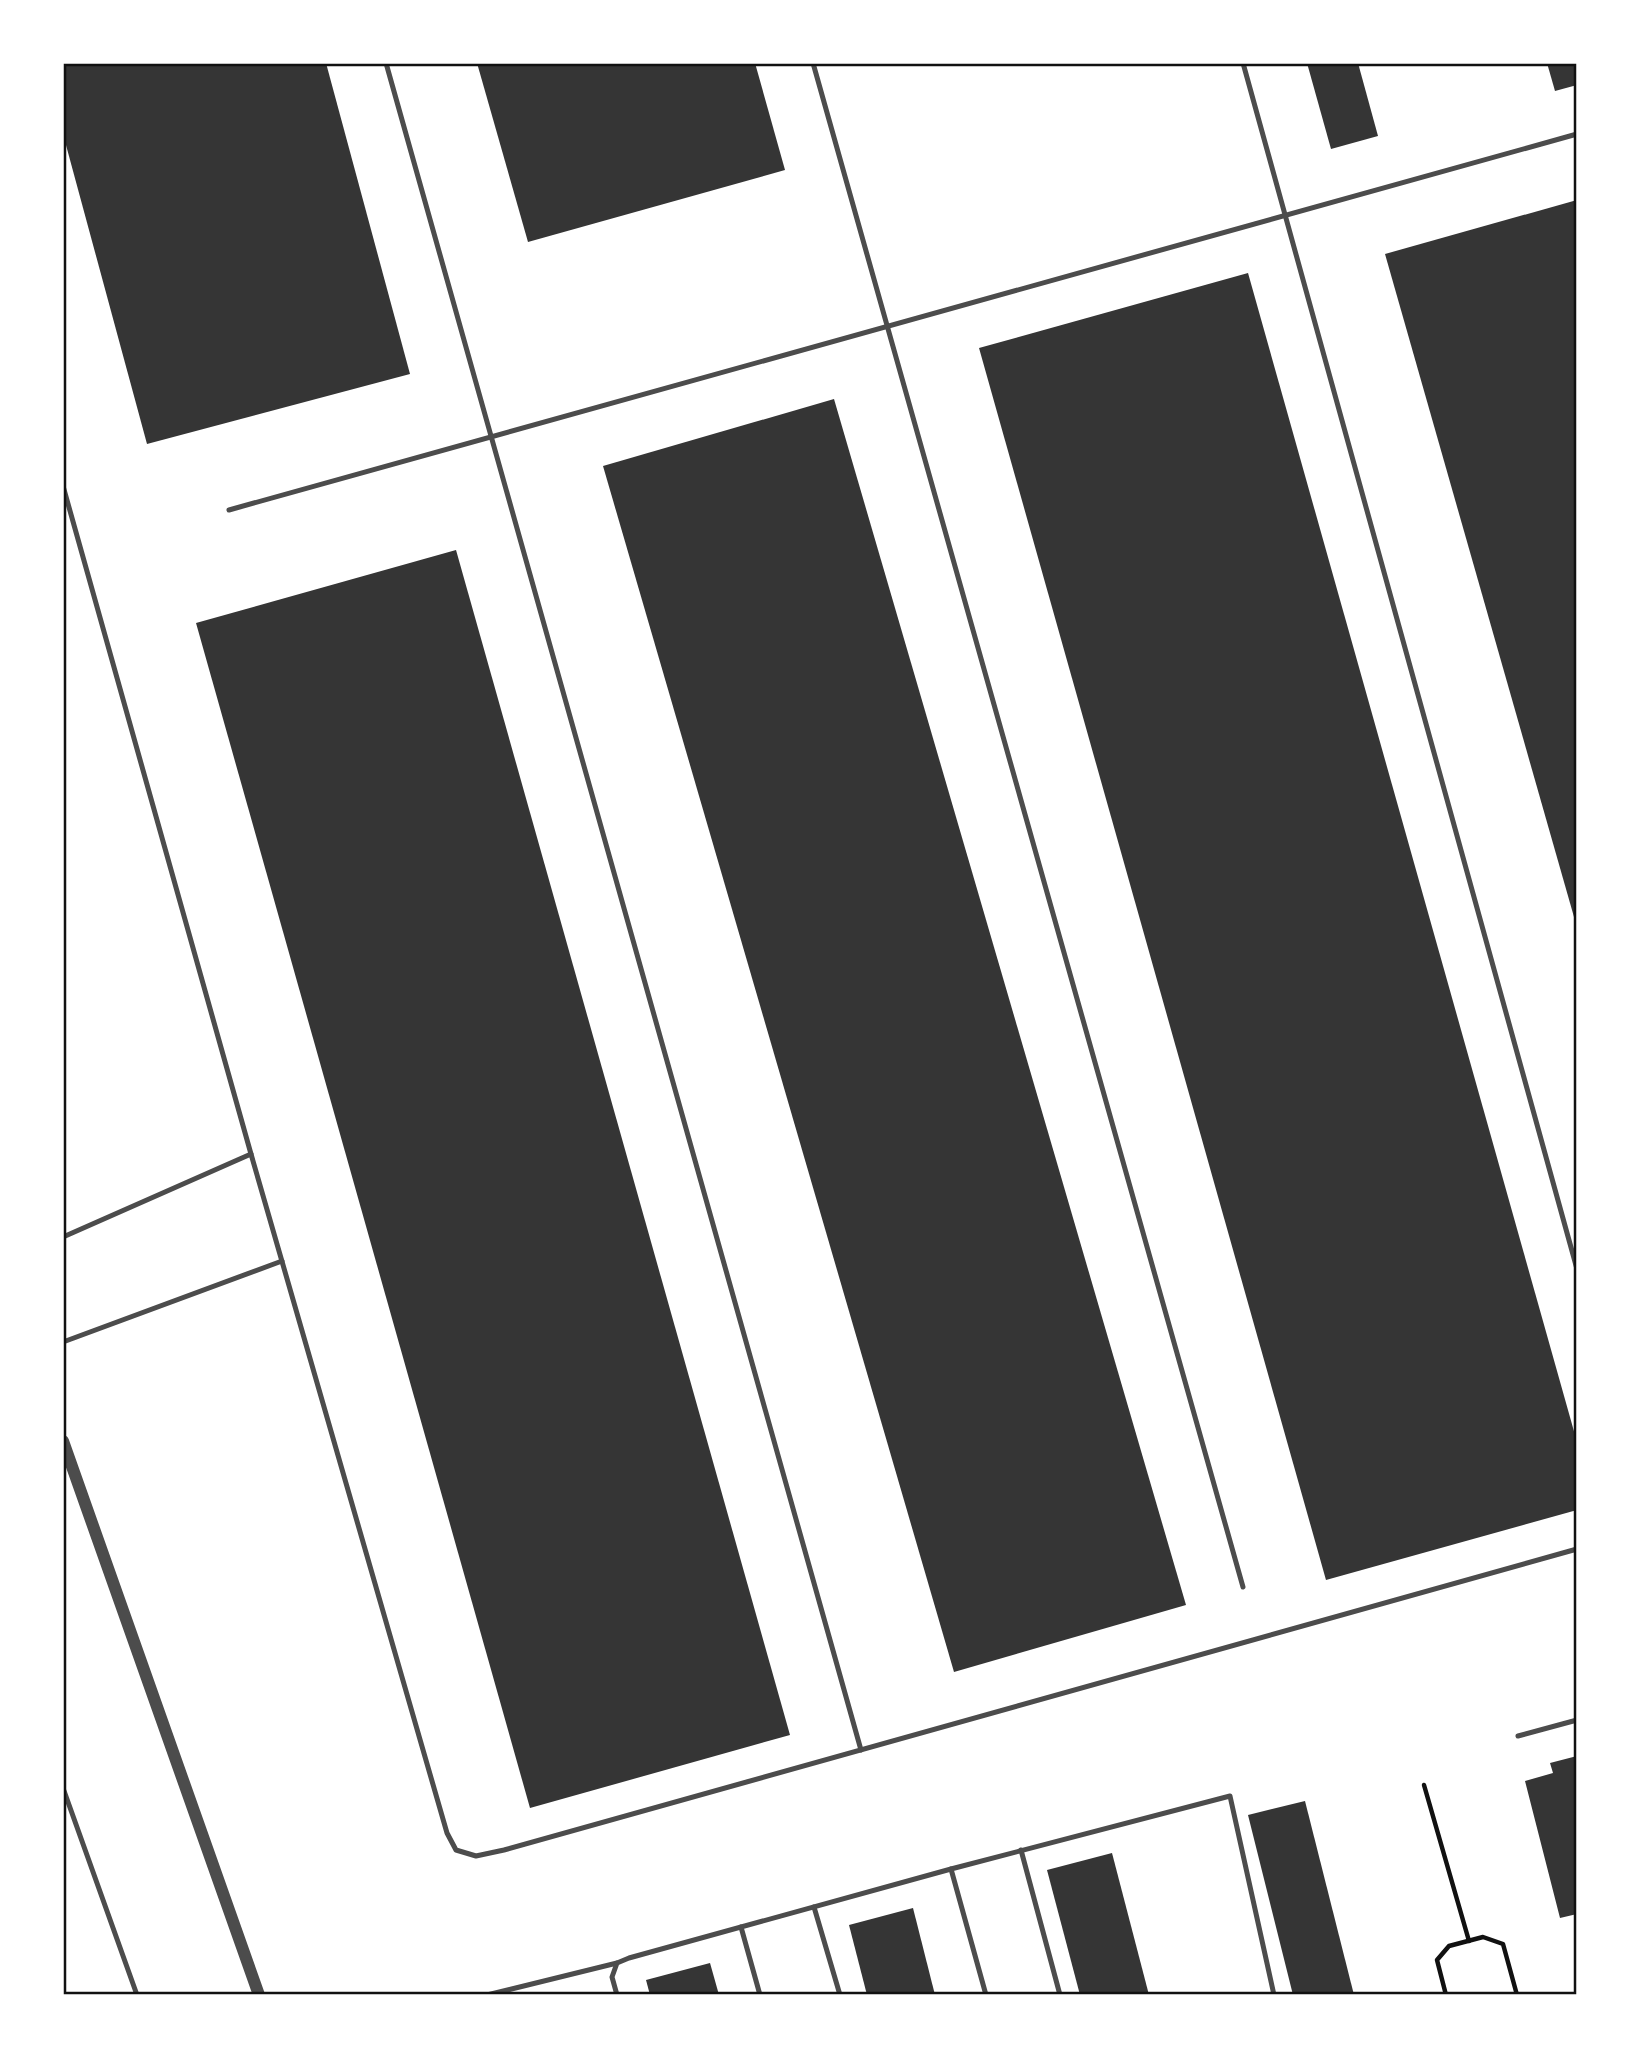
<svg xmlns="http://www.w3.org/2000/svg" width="1640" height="2058" viewBox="0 0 1640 2058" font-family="'Crimson Pro',serif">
  <rect width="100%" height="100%" fill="#fff"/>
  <g fill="#353535">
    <polygon points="63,63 326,63 410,374 147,444 63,134"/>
    <polygon points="477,63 755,63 785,170 528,242"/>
    <polygon points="1307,63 1358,63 1378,136 1331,149"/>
    <polygon points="1547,63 1577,63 1577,85 1555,91"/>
    <polygon points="1577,200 1577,923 1576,924 1385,254"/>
    <polygon points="1248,273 1577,1442 1577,1510 1326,1580 979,348"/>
    <polygon points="834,399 1186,1605 954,1672 603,466"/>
    <polygon points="456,550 790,1735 530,1808 196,623"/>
    <polygon points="1577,1756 1577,1914 1560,1918 1525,1781 1553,1773 1550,1763"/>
    <polygon points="1305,1801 1354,1995 1293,1995 1248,1815"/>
    <polygon points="1112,1853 1149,1995 1080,1995 1047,1870"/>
    <polygon points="913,1908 935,1995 867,1995 849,1925"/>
    <polygon points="710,1963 719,1995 650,1995 646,1980"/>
  </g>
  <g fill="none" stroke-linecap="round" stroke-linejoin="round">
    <g stroke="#111" stroke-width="4.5">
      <polyline points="1424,1785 1469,1941"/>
      <polyline points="1446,1995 1437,1960 1449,1946 1483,1937 1503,1944 1517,1995"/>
    </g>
    <g stroke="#4c4c4c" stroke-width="5">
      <polyline points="386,63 861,1750"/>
      <polyline points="813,63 1243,1587"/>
      <polyline points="1243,63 1577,1269"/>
      <polyline points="63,486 251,1154"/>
      <polyline points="229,510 1577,134"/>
      <polyline points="63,1237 251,1154 447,1833 456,1850 476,1856 504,1850 1577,1549"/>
      <polyline points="63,1342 282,1261"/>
      <polyline points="1518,1736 1577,1720"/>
      <polyline points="63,1788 137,1995"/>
      <polyline points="1021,1850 1060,1995"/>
      <polyline points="951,1869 986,1995"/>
      <polyline points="814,1907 840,1995"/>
      <polyline points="741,1927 760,1995"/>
      <polyline points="487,1995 617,1963"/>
      <polyline points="617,1995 612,1977 617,1963 629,1958 951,1869 1230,1796 1274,1995"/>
    </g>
    <polyline stroke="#4c4c4c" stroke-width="12" points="63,1441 259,1995"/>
  </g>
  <rect width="1640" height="2058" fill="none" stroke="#ffffff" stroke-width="130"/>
  <rect x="65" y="65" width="1510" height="1928" fill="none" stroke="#111" stroke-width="2.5"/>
</svg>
